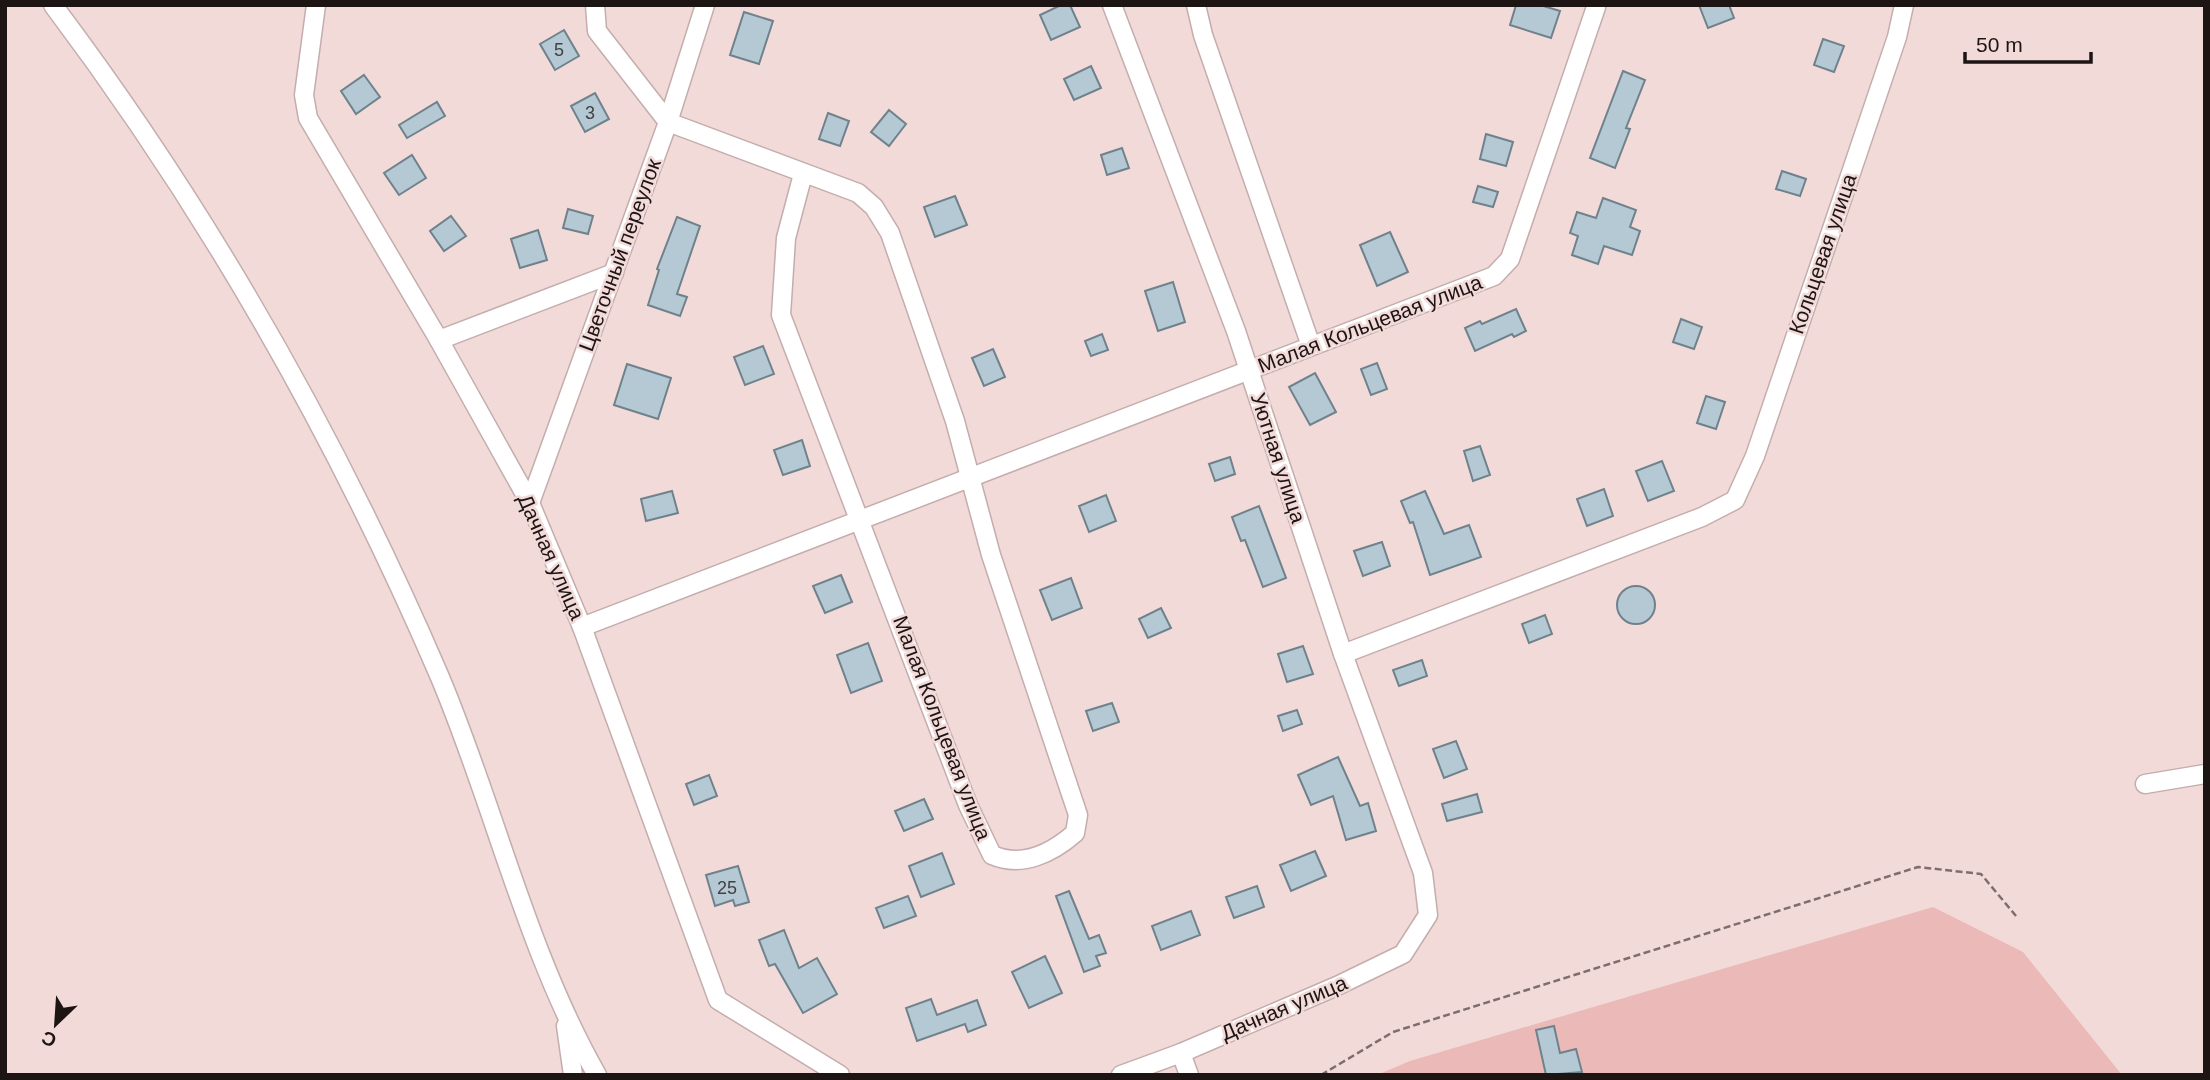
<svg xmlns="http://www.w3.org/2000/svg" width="2210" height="1080" viewBox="0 0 2210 1080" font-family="Arial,sans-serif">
  <rect width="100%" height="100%" fill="#f2dad9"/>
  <polygon fill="#eab9b8" points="1933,907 2023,952 2122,1075 1377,1075 1410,1061"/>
  <g fill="#b4c9d4" stroke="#6f828c" stroke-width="2">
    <polygon points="1061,5 1070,5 1080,27 1051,40 1040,15"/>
    <polygon points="1516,5 1540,5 1560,11 1551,38 1510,25"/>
    <polygon points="1699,5 1729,5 1734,18 1708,28"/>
    <polygon points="744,12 773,21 759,64 730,55"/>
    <polygon points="564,30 579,56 555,70 540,44"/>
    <polygon points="1823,39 1844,46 1834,72 1814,65"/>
    <polygon points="1091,66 1101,88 1074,100 1064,79"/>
    <polygon points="1623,71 1645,80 1626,128 1630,129 1615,168 1590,158"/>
    <polygon points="364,75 380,97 356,114 341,91"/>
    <polygon points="595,93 609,119 585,132 571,106"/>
    <polygon points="437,102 445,116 407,138 399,125"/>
    <polygon points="889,110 906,124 889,146 871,132"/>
    <polygon points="828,113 849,121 840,146 819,139"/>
    <polygon points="1486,134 1513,142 1506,166 1480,159"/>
    <polygon points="1122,148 1129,168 1107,175 1101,155"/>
    <polygon points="412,155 426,178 399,195 384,173"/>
    <polygon points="1782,171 1806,179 1800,196 1776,189"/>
    <polygon points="1478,186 1498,192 1493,207 1473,202"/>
    <polygon points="955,196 967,225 935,237 924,207"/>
    <polygon points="1603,198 1636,210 1630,227 1640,231 1632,255 1604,246 1598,264 1572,255 1578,236 1570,233 1577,212 1596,218"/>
    <polygon points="568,209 593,216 588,234 563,228"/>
    <polygon points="451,216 466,236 444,251 430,231"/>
    <polygon points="677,217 700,226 677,294 687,297 680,316 648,305 659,270 657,269"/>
    <polygon points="538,230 547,260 520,268 511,239"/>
    <polygon points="1390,232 1408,272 1377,286 1360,245"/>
    <polygon points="1173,282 1185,322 1158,331 1145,291"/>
    <polygon points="1516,309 1526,331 1514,337 1512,334 1475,351 1465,328 1480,321 1482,324"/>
    <polygon points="1681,319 1702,327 1694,349 1673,342"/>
    <polygon points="1102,334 1108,350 1091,356 1085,341"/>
    <polygon points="763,346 774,374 745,385 734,357"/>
    <polygon points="993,349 1005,377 984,386 972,358"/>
    <polygon points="1377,363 1387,389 1371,395 1361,369"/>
    <polygon points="627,364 671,378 658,419 614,405"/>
    <polygon points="1315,373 1336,412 1310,425 1289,387"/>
    <polygon points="1706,396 1725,402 1716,429 1697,423"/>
    <polygon points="802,440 810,466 783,475 774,450"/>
    <polygon points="1480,446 1490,475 1473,481 1464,451"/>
    <polygon points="1230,457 1235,474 1215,481 1209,464"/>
    <polygon points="1662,461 1674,491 1648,501 1636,471"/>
    <polygon points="1604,489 1613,516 1587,526 1577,499"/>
    <polygon points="672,491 678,513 646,521 641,499"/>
    <polygon points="1425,491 1444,534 1469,525 1481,557 1430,575 1413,522 1410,523 1401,501"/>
    <polygon points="1106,495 1116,521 1089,532 1079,506"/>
    <polygon points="1259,506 1286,578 1263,587 1245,540 1241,541 1232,517"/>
    <polygon points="1382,542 1390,566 1363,576 1354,551"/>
    <polygon points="841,575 852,602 825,613 813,586"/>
    <polygon points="1071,578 1082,608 1052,620 1040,590"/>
    <circle cx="1636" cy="605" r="19"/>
    <polygon points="1161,608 1171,628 1148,638 1139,619"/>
    <polygon points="1545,615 1552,634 1529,643 1522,624"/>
    <polygon points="868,643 882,681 851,693 837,655"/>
    <polygon points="1303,646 1313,674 1287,682 1278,654"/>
    <polygon points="1422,660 1427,676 1399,686 1393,670"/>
    <polygon points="1112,703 1119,722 1093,731 1086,711"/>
    <polygon points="1297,710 1302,724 1283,731 1278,716"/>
    <polygon points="1456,741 1467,769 1444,778 1433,749"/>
    <polygon points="1338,757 1360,806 1368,803 1376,831 1346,840 1333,796 1311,805 1298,775"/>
    <polygon points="709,775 717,796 694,805 686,784"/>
    <polygon points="1477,794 1482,812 1447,821 1442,804"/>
    <polygon points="924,799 933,819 904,831 895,811"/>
    <polygon points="1315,851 1326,876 1291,891 1280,865"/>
    <polygon points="942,853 954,884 921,897 909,866"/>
    <polygon points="738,866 749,902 735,906 733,900 715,906 706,875"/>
    <polygon points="1257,886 1264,907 1234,918 1226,897"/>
    <polygon points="1069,891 1089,939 1099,935 1106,953 1096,956 1100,966 1084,972 1056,896"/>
    <polygon points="908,896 916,916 884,928 876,908"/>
    <polygon points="1191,911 1200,935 1161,950 1152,926"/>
    <polygon points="784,930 799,968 817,958 837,994 803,1013 775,964 769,966 759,940"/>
    <polygon points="1045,956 1062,993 1029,1008 1012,972"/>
    <polygon points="931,999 937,1015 977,1000 986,1025 968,1032 965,1024 917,1041 906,1008"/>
    <polygon points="1554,1026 1560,1053 1576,1049 1582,1072 1546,1075 1536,1030"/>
  </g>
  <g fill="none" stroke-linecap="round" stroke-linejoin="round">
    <g stroke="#c4adac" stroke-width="21">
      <g id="minor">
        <path d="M53,5c155,206 284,433 386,670 56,132 87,275 158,400"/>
        <polyline points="316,5 304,95 308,118 439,340 530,503 582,627 718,1000 840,1075"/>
        <path d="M595,5l2,26 71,91 190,71 16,14 16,26 65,188 36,134 87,260 -3,18c-23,20 -53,35 -83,22l-24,-50 -187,-490 5,-77 17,-64"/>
        <polyline points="1112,5 1236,331 1343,654 1423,873 1428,915 1403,954 1337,986 1181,1053 1121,1075"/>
        <polyline points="1196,5 1203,35 1311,346"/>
        <polyline points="439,340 614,273"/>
        <polyline points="530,503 668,122 705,5"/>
        <polyline points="582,627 1494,276 1510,259 1596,7"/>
        <polyline points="1343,654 1702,517 1735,500 1755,456 1897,37 1904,5"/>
        <polyline points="2145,784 2205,774"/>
        <polyline points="566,1026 573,1075"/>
        <polyline points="1181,1053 1189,1075"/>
      </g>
    </g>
    <polyline stroke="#7d6e6d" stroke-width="2.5" stroke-dasharray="7 3.5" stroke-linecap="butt" points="1321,1075 1393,1032 1918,867 1981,874 2016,916"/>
    <use href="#minor" stroke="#fff" stroke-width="18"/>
  </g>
  <g text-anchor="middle" stroke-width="5" stroke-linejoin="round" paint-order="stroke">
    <g font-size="18" fill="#434144">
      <text x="559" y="56">5</text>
      <text x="590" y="119">3</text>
      <text x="727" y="894">25</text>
    </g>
    <g font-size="21" fill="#1d1414" stroke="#f2dad9">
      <text transform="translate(1823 254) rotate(-71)" y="7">Кольцевая улица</text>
      <text transform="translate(620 255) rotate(-70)" y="7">Цветочный переулок</text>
      <text transform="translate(1370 324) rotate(-21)" y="7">Малая Кольцевая улица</text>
      <text transform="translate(1278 458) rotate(72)" y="7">Уютная улица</text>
      <text transform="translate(551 557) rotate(66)" y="7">Дачная улица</text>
      <text transform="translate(942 728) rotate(69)" y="7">Малая Кольцевая улица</text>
      <text transform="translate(1284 1008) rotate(-23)" y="7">Дачная улица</text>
    </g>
  </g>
  <rect width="2210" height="1080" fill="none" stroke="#1d1414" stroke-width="14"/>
  <g transform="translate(56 1024) rotate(205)" stroke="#f2dad9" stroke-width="5" paint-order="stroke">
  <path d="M0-5L12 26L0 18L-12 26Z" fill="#1d1414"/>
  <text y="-10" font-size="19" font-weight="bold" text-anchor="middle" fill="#1d1414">С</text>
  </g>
  <path d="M1965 52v10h126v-10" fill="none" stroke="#1d1414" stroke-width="3.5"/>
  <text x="1976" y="52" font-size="21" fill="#1d1414" stroke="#f2dad9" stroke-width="5" paint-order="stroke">50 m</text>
</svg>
